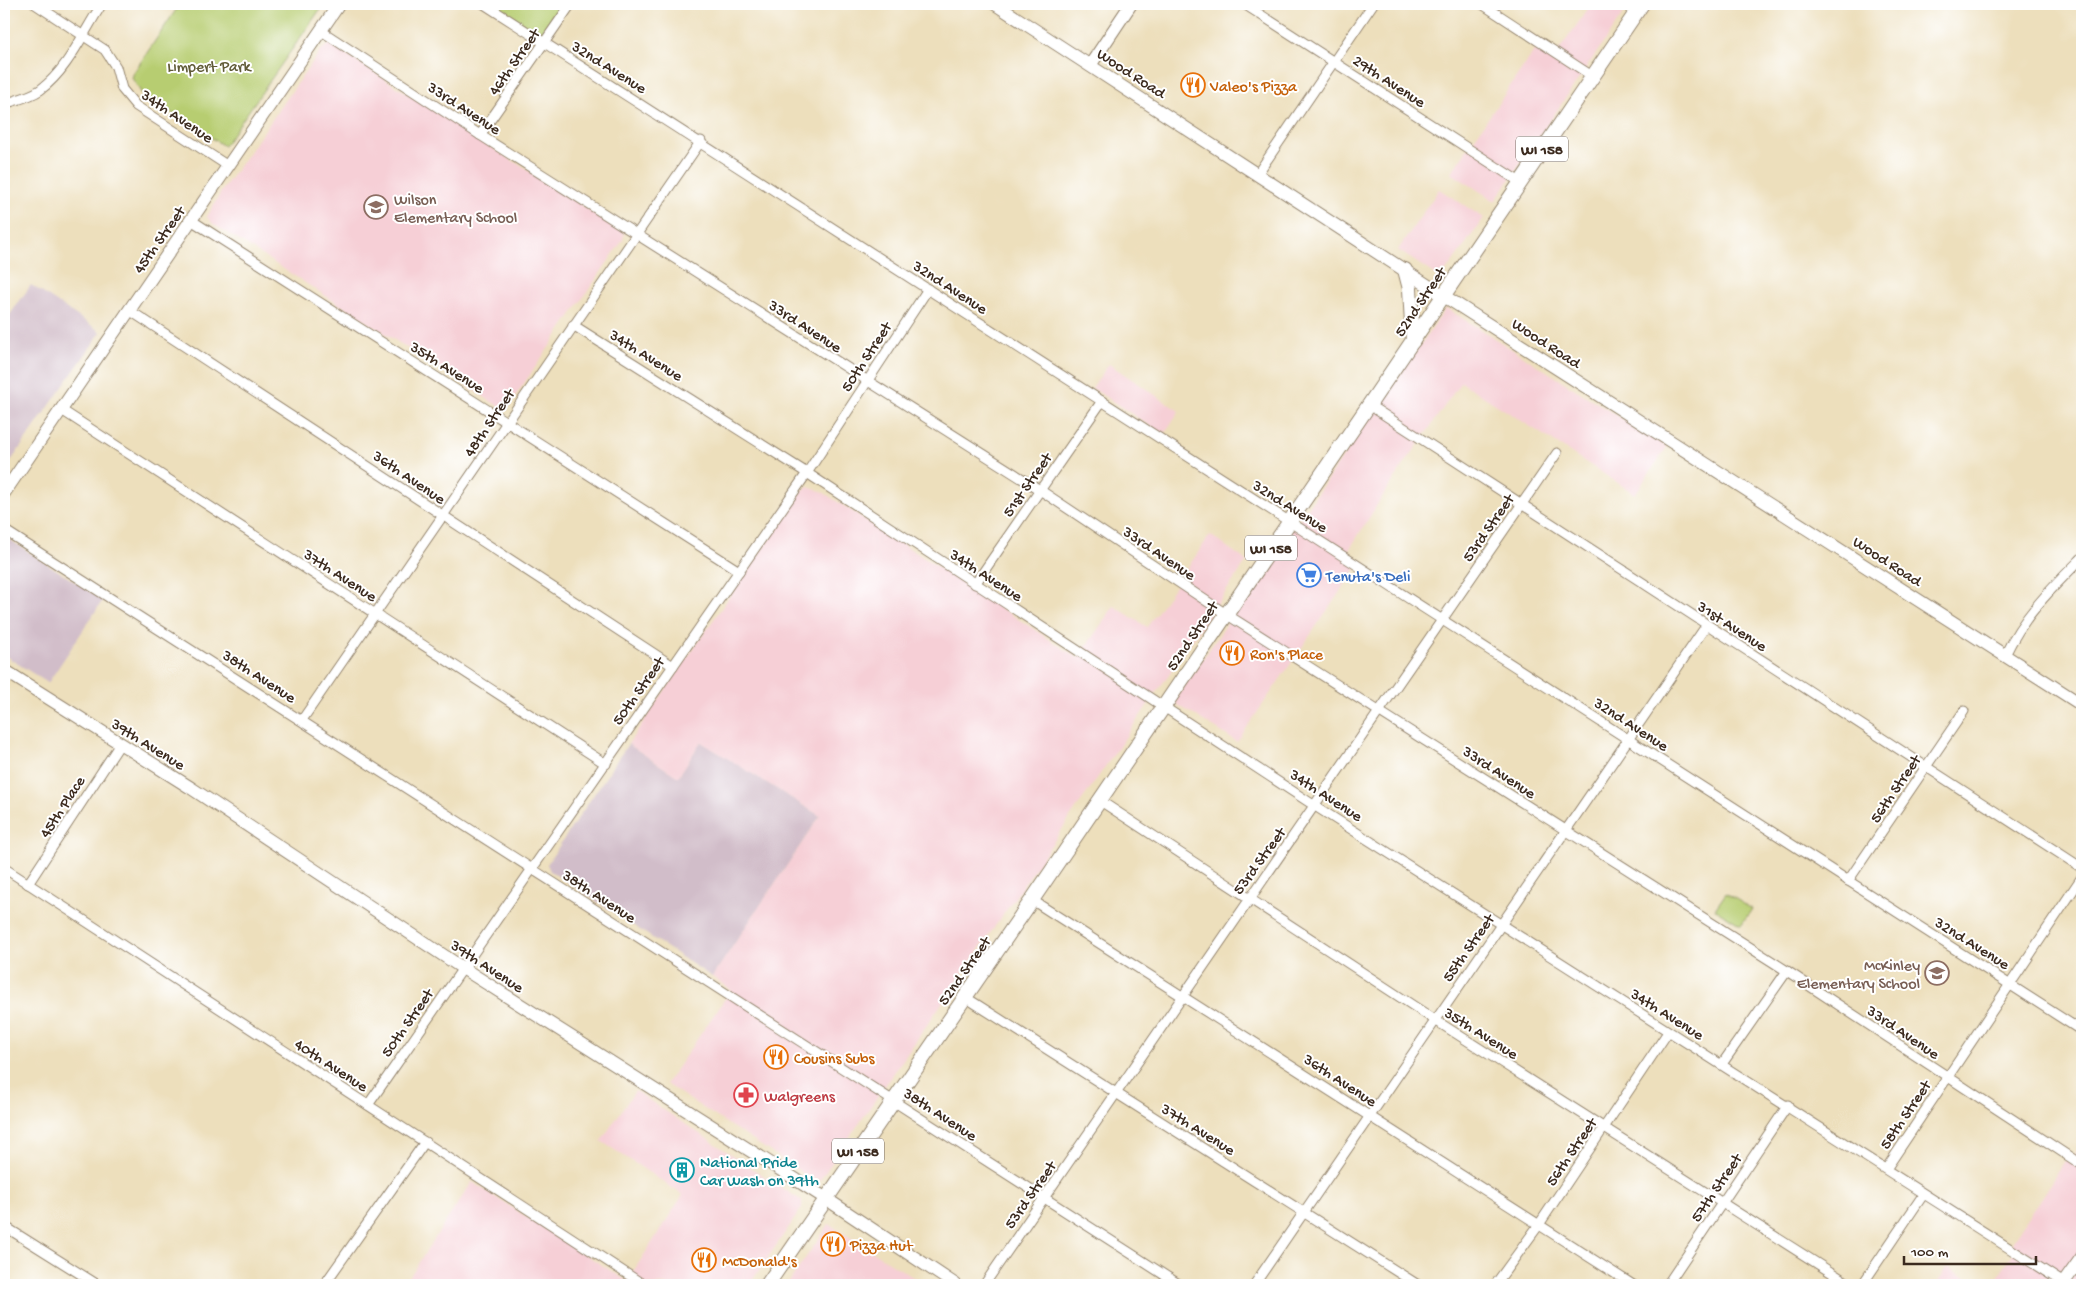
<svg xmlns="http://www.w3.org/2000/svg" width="2086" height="1289" viewBox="0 0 2086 1289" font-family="'Gochi Hand',sans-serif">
  <rect width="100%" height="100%" fill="#fff"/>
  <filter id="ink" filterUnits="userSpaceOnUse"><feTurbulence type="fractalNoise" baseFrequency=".02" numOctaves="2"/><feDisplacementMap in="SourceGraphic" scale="10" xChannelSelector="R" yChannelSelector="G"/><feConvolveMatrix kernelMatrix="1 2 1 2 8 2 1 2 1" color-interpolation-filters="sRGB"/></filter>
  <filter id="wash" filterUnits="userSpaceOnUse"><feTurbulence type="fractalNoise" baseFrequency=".0096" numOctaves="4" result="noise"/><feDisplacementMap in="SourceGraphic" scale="20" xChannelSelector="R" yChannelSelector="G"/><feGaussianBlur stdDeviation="1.12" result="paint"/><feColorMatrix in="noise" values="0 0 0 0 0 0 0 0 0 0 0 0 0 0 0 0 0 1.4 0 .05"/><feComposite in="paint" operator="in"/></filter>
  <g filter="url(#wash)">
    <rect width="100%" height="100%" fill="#eddfbc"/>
    <g fill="#f6cfd6">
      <polygon points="1588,4 1630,4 1495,201 1451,173 1536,48 1553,59 1590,6"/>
      <polygon points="330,44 624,232 623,240 507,408 503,409 213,224 207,217 221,192 321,50"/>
      <polygon points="1439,189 1484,218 1446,271 1437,276 1398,250"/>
      <polygon points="1446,308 1667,447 1635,494 1461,382 1382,497 1346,555 1359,564 1237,742 1175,703 1186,683"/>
      <polygon points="1109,364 1179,411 1164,435 1092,388"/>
      <polygon points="807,487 821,491 1078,658 1114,606 1147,627 1210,535 1247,561 820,1180 809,1177 666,1084 731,990 712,977 820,816 701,742 678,777 628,744 802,491"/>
      <polygon points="635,1091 802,1201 802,1208 749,1285 404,1285 472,1182 627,1281 683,1195 601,1141"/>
      <polygon points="2082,1141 2082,1285 1993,1285 2014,1252 2008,1248 2068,1156 2072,1158"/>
      <polygon points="829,1224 919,1281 916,1285 787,1285"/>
      <polygon points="1948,1267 1977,1285 1936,1285"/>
    </g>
    <g fill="#d1bdc9">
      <polygon points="31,285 101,332 4,471 4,323"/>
      <polygon points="4,536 103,600 48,683 4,655"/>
      <polygon points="701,742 820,816 712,977 550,871 547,864 628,744 678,777"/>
    </g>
    <g fill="#b7cd71" stroke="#797c48">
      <polygon points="180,4 324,4 224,146 142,94 132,78 134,72"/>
      <polygon points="491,4 561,4 539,36"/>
      <polygon points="1726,893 1752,909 1741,925 1715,909"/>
    </g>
  </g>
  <g filter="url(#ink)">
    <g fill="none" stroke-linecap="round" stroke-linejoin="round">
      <g stroke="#94846d" stroke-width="11">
        <g id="street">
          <polyline points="35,4 105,50 116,67 122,89 136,106 228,166"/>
          <polyline points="484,4 2082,1031"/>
          <polyline points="1244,4 1520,182"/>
          <polyline points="1482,4 1592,76"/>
          <polyline points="320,30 480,135 1040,490 1226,614 1787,971 2082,1165"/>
          <path d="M4,104c12,-4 26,-7 36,-14 28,-20 44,-59 62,-86"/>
          <polyline points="480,135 571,4"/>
          <polyline points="1258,173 1373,4"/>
          <polyline points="191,220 739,571"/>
          <polyline points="129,310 673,666"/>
          <polyline points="573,325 807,473 1315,806 2067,1285"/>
          <polyline points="1369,405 2082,868"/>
          <polyline points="60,409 606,764"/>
          <polyline points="4,530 1180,1285"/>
          <polyline points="975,584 1102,401"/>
          <path d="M2005,655c19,-40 46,-66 77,-97"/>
          <polyline points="302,720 701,141"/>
          <polyline points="1099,800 1435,1020 1851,1285"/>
          <polyline points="4,868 644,1285"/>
          <polyline points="1848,881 1964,711"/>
          <polyline points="28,884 120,744"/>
          <polyline points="1032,900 1633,1285"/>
          <polyline points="965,997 1418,1285"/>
          <polyline points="1722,1064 1787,971"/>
          <polyline points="368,1105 807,473 928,289"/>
          <polyline points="1886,1169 2082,877"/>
          <polyline points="4,1226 98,1285"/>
          <polyline points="324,1285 425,1142"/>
          <polyline points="984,1285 1557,453"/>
          <polyline points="1254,1285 1706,626"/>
          <polyline points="1495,1285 1538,1226 1668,1032"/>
          <polyline points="1667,1285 1788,1105"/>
          <polyline points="1862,1285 1923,1195"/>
        </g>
      </g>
      <g stroke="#94846d" stroke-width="14">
        <g id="secondary">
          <polyline points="995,4 1444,296 2082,705"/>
          <polyline points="1091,64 1131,4"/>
          <polyline points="4,493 339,4"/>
          <polyline points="4,670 191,788 464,969 825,1198 956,1285"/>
          <polyline points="2062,1285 2082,1257"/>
        </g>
      </g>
      <g stroke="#94846d" stroke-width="16">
        <g id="primary">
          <polyline points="1405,270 1410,289 1413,341"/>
          <polyline points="767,1285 1032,900 1642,4"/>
        </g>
      </g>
      <use href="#street" stroke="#fff" stroke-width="9"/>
      <use href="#secondary" stroke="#fff" stroke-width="12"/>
      <use href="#primary" stroke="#fff" stroke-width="14"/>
    </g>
  </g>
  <defs>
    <g id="restaurant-ring" transform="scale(1.25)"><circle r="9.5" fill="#fff" stroke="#e8710a" stroke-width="1.5"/><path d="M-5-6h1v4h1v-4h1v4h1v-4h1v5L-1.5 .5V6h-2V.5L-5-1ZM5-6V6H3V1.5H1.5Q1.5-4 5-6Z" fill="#e8710a"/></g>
    <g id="school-ring" transform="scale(1.25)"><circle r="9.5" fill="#fff" stroke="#8d6e63" stroke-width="1.5"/><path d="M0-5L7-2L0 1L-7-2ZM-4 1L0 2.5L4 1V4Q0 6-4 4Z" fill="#8d6e63"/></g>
    <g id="supermarket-ring" transform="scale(1.25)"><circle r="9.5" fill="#fff" stroke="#3f7fe0" stroke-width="1.5"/><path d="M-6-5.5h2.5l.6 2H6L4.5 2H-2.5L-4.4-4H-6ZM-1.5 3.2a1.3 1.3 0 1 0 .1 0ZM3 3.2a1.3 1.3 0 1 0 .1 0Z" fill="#3f7fe0"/></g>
    <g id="pharmacy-ring" transform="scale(1.25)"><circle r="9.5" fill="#fff" stroke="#e0444e" stroke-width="1.5"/><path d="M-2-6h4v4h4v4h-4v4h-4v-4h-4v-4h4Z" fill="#e0444e"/></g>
    <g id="building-ring" transform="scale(1.25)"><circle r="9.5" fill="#fff" stroke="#0f9aa8" stroke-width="1.5"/><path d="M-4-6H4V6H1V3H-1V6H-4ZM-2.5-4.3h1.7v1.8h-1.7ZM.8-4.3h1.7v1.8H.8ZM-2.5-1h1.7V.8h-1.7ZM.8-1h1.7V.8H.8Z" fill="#0f9aa8"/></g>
  </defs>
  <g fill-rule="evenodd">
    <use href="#restaurant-ring" x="1193" y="85"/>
    <use href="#school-ring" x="376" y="207"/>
    <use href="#supermarket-ring" x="1309" y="575"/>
    <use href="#restaurant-ring" x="1232" y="653"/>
    <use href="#school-ring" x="1937" y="973"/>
    <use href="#restaurant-ring" x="776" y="1057"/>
    <use href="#pharmacy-ring" x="746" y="1095"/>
    <use href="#building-ring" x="682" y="1170"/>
    <use href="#restaurant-ring" x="833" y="1244"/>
    <use href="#restaurant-ring" x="704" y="1260"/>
  </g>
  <g text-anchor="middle" stroke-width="4" stroke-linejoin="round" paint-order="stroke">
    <g fill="#fff" stroke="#766a62" stroke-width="1">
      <rect x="1516" y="136.5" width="52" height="25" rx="4"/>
      <rect x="1245" y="535.5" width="52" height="25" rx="4"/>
      <rect x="832" y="1138.5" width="52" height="25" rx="4"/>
    </g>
    <g font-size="15" font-weight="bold" fill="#3b2a1e">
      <text x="1542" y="154">WI 158</text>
      <text x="1271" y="553">WI 158</text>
      <text x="858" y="1156">WI 158</text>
    </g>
    <g font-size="16" fill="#3b2a1e" stroke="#fff">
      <text transform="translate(513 61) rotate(-55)" y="6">46th Street</text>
      <text transform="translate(610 66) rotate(32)" y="6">32nd Avenue</text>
      <text transform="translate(1132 72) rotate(33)" y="6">Wood Road</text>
      <text transform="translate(1390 80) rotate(33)" y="6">29th Avenue</text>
      <text transform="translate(465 107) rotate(33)" y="6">33rd Avenue</text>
      <text transform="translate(178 115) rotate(34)" y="6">34th Avenue</text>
      <text transform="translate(158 239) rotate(-55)" y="6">45th Street</text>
      <text transform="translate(951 286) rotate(33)" y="6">32nd Avenue</text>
      <text transform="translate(1419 301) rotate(-56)" y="6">52nd Street</text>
      <text transform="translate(806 325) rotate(33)" y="6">33rd Avenue</text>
      <text transform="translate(1547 342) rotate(33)" y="6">Wood Road</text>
      <text transform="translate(647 354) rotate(32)" y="6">34th Avenue</text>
      <text transform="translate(865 356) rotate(-57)" y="6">50th Street</text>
      <text transform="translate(448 366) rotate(32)" y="6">35th Avenue</text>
      <text transform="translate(488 422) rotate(-56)" y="6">48th Street</text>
      <text transform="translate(410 476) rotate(34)" y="6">36th Avenue</text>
      <text transform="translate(1026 484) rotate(-55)" y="6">51st Street</text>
      <text transform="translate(1291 505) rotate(32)" y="6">32nd Avenue</text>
      <text transform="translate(1487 527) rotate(-55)" y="6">53rd Street</text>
      <text transform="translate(1160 552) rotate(34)" y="6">33rd Avenue</text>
      <text transform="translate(1888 560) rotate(33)" y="6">Wood Road</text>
      <text transform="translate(341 574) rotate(33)" y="6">37th Avenue</text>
      <text transform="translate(987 574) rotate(33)" y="6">34th Avenue</text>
      <text transform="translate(1733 625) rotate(33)" y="6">31st Avenue</text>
      <text transform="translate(1191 635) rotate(-56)" y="6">52nd Street</text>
      <text transform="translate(260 675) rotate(33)" y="6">38th Avenue</text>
      <text transform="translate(637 690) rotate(-55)" y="6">50th Street</text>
      <text transform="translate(1632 723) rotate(33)" y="6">32nd Avenue</text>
      <text transform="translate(149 743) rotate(32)" y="6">39th Avenue</text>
      <text transform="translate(1500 771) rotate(33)" y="6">33rd Avenue</text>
      <text transform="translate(1894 788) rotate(-56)" y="6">56th Street</text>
      <text transform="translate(1327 794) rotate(33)" y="6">34th Avenue</text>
      <text transform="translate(61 806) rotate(-57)" y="6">45th Place</text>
      <text transform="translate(1258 860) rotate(-54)" y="6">53rd Street</text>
      <text transform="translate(600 895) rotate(33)" y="6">38th Avenue</text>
      <text transform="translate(1973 942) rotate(32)" y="6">32nd Avenue</text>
      <text transform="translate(1467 947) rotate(-55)" y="6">55th Street</text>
      <text transform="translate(488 965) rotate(33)" y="6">39th Avenue</text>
      <text transform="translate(963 970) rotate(-55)" y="6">52nd Street</text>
      <text transform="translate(1668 1013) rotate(32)" y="6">34th Avenue</text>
      <text transform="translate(406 1022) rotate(-55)" y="6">50th Street</text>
      <text transform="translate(1904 1031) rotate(34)" y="6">33rd Avenue</text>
      <text transform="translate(1482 1032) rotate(32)" y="6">35th Avenue</text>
      <text transform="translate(332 1064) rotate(33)" y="6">40th Avenue</text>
      <text transform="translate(1341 1079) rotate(33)" y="6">36th Avenue</text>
      <text transform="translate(941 1113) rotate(33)" y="6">38th Avenue</text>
      <text transform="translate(1904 1114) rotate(-56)" y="6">58th Street</text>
      <text transform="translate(1199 1128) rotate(32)" y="6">37th Avenue</text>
      <text transform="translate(1570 1151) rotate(-56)" y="6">56th Street</text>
      <text transform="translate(1715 1187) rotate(-56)" y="6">57th Street</text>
      <text transform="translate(1029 1194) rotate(-55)" y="6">53rd Street</text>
    </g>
    <g font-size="16" fill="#605b37" stroke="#fff">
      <text x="209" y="71">Limpert Park</text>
    </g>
    <g font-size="16" fill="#c56008" stroke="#fff" text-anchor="start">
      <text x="1210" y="91">Valeo's Pizza</text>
      <text x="1250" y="659">Ron's Place</text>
      <text x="794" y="1063">Cousins Subs</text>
      <text x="850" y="1250">Pizza Hut</text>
      <text x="722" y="1266">McDonald's</text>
    </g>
    <g font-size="16" fill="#785e54" stroke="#fff" text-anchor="start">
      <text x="394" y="204">Wilson<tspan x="394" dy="18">Elementary School</tspan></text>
      <text x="1920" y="970" text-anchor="end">McKinley<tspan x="1920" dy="18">Elementary School</tspan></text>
    </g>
    <g font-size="16" fill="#366cbe" stroke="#fff" text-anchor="start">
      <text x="1326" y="581">Tenuta's Deli</text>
    </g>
    <g font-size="16" fill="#be3a42" stroke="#fff" text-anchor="start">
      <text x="764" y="1101">Walgreens</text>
    </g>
    <g font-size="16" fill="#0d838f" stroke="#fff" text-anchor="start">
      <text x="700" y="1167">National Pride<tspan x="700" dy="18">Car Wash on 39th</tspan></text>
    </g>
  </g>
  <rect width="2086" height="1289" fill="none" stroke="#fff" stroke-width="20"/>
  <path d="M1904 1256v8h132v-8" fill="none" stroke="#3b2a1e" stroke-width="2.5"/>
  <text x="1911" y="1256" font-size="15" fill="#3b2a1e" stroke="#ffffff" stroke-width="4" paint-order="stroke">100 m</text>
</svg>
